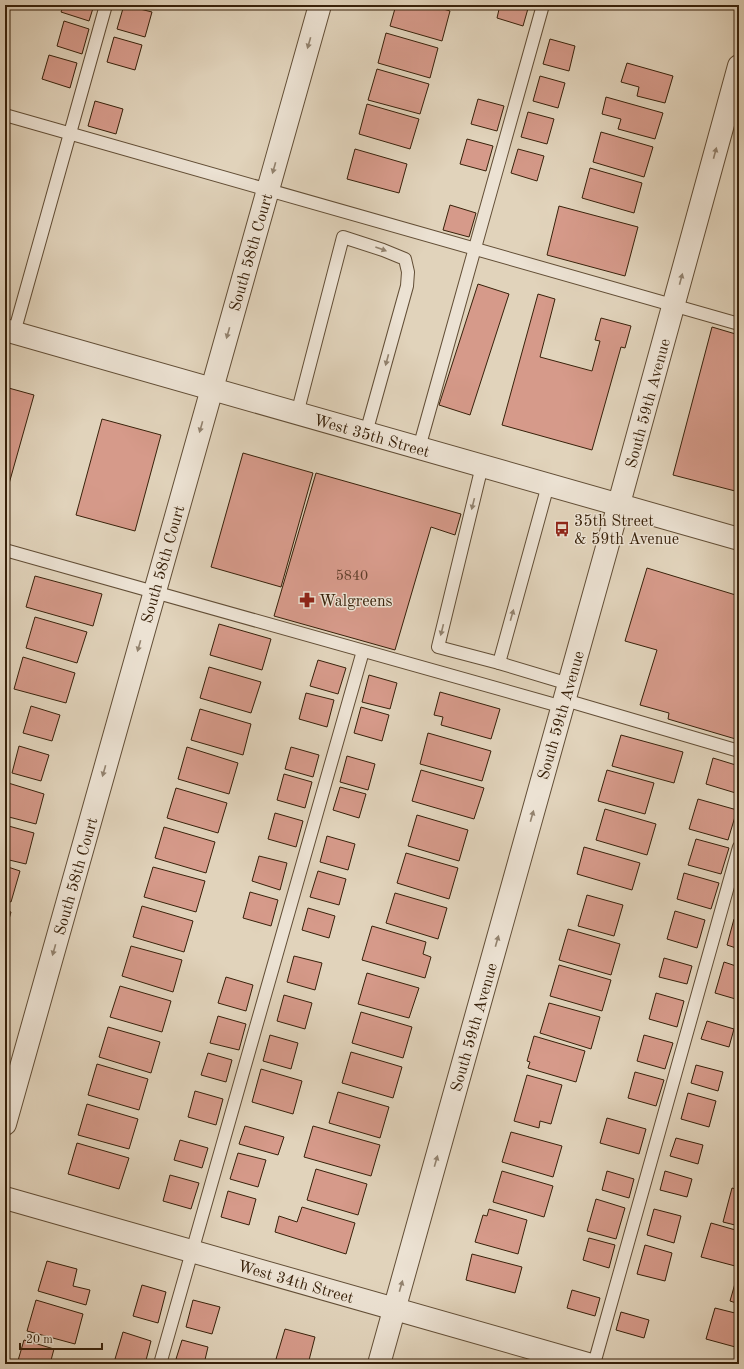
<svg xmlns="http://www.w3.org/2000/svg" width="744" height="1369" viewBox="0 0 744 1369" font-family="'Old Standard TT',serif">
  <rect width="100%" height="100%" fill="#e1d3bb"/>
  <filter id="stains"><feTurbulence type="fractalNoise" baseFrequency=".005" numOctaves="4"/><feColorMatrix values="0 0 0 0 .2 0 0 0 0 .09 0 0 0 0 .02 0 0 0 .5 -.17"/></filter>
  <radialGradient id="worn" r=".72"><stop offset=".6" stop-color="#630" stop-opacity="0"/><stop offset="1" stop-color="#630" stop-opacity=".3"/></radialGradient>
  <g fill="#d69a8a" stroke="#38210a">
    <polygon points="64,5 94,5 89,21 61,12"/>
    <polygon points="124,5 152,12 145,37 117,29"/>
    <polygon points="396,5 430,5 450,11 442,41 390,26"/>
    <polygon points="500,5 529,5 523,26 497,18"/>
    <polygon points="64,21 89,29 82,54 57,46"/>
    <polygon points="386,33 438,48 430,78 378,63"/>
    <polygon points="114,37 142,45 135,70 107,62"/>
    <polygon points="550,39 575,46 569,71 543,64"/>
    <polygon points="49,55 77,63 70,88 42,79"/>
    <polygon points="627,63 673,76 665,103 637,96 639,87 621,82"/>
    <polygon points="377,69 429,84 420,114 368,100"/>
    <polygon points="540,76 565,83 558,108 533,101"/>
    <polygon points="606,97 663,113 655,139 618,129 621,119 602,114"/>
    <polygon points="478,99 504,106 497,131 471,124"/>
    <polygon points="95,101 123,109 116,134 88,126"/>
    <polygon points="367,104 419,119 410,149 359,134"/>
    <polygon points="528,112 554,119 547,144 521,137"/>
    <polygon points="601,132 653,147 644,177 593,162"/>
    <polygon points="467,139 493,146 486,171 460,164"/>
    <polygon points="355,149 407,164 399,193 347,179"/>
    <polygon points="518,149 544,156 537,181 511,173"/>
    <polygon points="590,168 642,183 634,213 582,198"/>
    <polygon points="450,205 476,213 469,237 443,230"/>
    <polygon points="559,206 638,227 625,276 547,255"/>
    <polygon points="478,284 509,294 470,415 439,405"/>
    <polygon points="538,294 555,299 540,357 592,371 600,341 595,340 601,318 631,326 625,348 621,347 592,450 502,425"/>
    <polygon points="712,327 739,335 739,492 673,475"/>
    <polygon points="5,387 34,395 5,498"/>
    <polygon points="102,419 161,435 135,531 76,515"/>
    <polygon points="243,453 313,473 281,587 211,567"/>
    <polygon points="316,473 461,514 455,535 431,527 395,650 274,616"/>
    <polygon points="647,568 739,596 739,740 668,719 669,713 640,705 657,650 625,641"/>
    <polygon points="35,576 102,594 93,626 26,607"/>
    <polygon points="35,617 87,632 77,663 26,648"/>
    <polygon points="219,624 271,639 262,670 210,655"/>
    <polygon points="23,657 75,673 66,703 14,689"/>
    <polygon points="318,660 346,668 338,694 310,686"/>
    <polygon points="209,667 261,682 251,713 200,698"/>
    <polygon points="369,675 397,683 390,709 362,702"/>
    <polygon points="440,692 500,709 491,739 441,725 443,717 434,715"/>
    <polygon points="306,693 334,700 327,727 299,719"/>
    <polygon points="31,706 60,715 52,741 23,733"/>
    <polygon points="361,707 389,715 382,741 354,733"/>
    <polygon points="200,709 251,724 243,755 191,740"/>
    <polygon points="428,733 491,751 482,781 420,764"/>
    <polygon points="621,735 683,752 674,783 612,766"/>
    <polygon points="19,746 49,755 41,781 12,773"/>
    <polygon points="187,747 238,763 229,794 178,779"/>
    <polygon points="291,747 319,755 313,777 285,769"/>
    <polygon points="347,756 375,764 368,790 340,782"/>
    <polygon points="713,758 739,766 739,794 706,784"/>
    <polygon points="421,770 484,788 474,819 412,801"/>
    <polygon points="607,770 654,783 645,814 598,801"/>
    <polygon points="284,774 312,782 305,808 277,800"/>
    <polygon points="5,782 44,794 36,824 5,816"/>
    <polygon points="340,787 366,794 359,818 333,810"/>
    <polygon points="176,788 227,803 218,833 167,818"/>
    <polygon points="698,799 737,810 728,840 689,829"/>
    <polygon points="605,809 656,824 647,855 596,840"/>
    <polygon points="275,813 303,821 296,847 268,839"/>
    <polygon points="417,815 468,830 459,861 408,846"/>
    <polygon points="5,825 34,833 26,864 5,859"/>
    <polygon points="164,827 215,842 206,873 155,858"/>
    <polygon points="327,836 355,844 348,870 320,862"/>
    <polygon points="696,839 729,848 721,874 688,865"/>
    <polygon points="584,847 640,863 632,890 577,874"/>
    <polygon points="406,853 458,868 449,899 397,883"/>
    <polygon points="259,856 287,863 280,890 252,881"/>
    <polygon points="5,866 20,871 11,902 5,900"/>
    <polygon points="153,867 205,881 196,912 144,897"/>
    <polygon points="318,871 346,879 339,905 310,897"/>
    <polygon points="684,873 719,883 711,909 677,899"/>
    <polygon points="250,892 278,900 271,926 243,918"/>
    <polygon points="395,893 447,908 438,939 386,923"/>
    <polygon points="587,895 623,905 614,936 578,926"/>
    <polygon points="142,906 193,921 184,952 133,937"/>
    <polygon points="308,908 335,916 329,938 302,930"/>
    <polygon points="5,910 11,912 5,934"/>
    <polygon points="675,911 705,920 697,948 667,939"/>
    <polygon points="734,919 739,921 739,949 727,945"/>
    <polygon points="372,926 426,942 423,954 431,957 425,978 362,960"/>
    <polygon points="568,929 620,944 611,975 559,960"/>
    <polygon points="131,946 182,960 173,992 122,976"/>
    <polygon points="294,956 322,963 315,990 287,982"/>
    <polygon points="664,958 692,966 687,984 659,977"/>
    <polygon points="724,962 739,967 739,1000 715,993"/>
    <polygon points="559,965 611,980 602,1011 550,996"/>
    <polygon points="367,973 419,988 409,1018 358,1004"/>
    <polygon points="226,977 253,985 246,1011 218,1003"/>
    <polygon points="120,986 171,1001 162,1032 110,1017"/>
    <polygon points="656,993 684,1001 677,1027 649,1019"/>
    <polygon points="284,995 312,1003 305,1029 277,1021"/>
    <polygon points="549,1003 600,1017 591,1049 540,1033"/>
    <polygon points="361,1012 412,1027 403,1058 352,1043"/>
    <polygon points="218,1016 246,1024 239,1050 210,1043"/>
    <polygon points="707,1021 734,1029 729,1047 701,1039"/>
    <polygon points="108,1027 160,1042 151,1073 99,1057"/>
    <polygon points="270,1035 298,1043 291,1069 263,1061"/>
    <polygon points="644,1035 673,1043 665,1069 637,1061"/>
    <polygon points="534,1036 585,1051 576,1082 528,1068 530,1062 527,1061"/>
    <polygon points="351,1052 402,1067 393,1098 342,1083"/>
    <polygon points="208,1053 232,1060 226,1082 201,1075"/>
    <polygon points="97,1064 148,1079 139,1110 88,1095"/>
    <polygon points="696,1065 723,1072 718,1091 691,1083"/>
    <polygon points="261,1069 302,1081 293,1114 252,1102"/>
    <polygon points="635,1072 664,1080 656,1106 628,1098"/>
    <polygon points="527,1075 562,1085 551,1124 540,1121 539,1128 514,1121"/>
    <polygon points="195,1091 223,1099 216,1125 188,1117"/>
    <polygon points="338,1092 389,1107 380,1138 329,1123"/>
    <polygon points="688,1093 716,1101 709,1127 681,1119"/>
    <polygon points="87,1104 138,1119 129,1149 78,1135"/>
    <polygon points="607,1118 646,1129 639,1154 600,1143"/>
    <polygon points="245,1126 284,1137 278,1155 239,1144"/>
    <polygon points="313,1126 380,1145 371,1176 304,1157"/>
    <polygon points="511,1132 562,1146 553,1177 502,1162"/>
    <polygon points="676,1138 703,1145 698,1164 670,1156"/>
    <polygon points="180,1140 208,1148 202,1168 174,1160"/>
    <polygon points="77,1143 129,1158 119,1189 68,1174"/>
    <polygon points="238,1153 266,1160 258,1187 230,1179"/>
    <polygon points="316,1169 367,1184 358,1215 307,1200"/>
    <polygon points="502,1171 553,1186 544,1217 493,1202"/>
    <polygon points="607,1171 634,1179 629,1198 602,1190"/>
    <polygon points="665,1171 692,1179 687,1197 660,1190"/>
    <polygon points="170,1175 199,1183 191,1209 163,1201"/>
    <polygon points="732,1188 739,1190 739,1226 723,1222"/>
    <polygon points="228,1191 256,1199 249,1225 221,1217"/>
    <polygon points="596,1199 625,1208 616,1239 587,1231"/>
    <polygon points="302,1207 355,1223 346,1254 275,1232 279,1216 297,1222"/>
    <polygon points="489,1209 527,1220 518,1254 475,1242 483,1215 487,1216"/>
    <polygon points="654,1209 681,1216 674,1243 647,1235"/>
    <polygon points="711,1223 739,1231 739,1267 701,1257"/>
    <polygon points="589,1238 615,1245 609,1268 583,1260"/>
    <polygon points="645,1245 672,1253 665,1281 637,1274"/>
    <polygon points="472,1254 522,1267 515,1293 466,1280"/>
    <polygon points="47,1261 77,1269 73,1286 90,1290 86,1305 38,1291"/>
    <polygon points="738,1273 739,1273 739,1304 730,1301"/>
    <polygon points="142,1285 166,1292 158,1323 133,1316"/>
    <polygon points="572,1290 600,1298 595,1316 567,1308"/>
    <polygon points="36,1300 83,1314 75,1344 27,1331"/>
    <polygon points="193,1300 220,1307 212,1334 186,1327"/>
    <polygon points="715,1308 739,1314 739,1348 706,1339"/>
    <polygon points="621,1312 649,1320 644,1338 616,1330"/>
    <polygon points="285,1329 315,1337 308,1364 292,1364 276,1359"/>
    <polygon points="123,1332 151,1341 145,1364 132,1364 115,1359"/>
    <polygon points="24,1340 54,1349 50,1364 17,1364"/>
    <polygon points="182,1340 208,1347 204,1364 194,1364 176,1359"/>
  </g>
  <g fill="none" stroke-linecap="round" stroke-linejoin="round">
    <g stroke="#624e36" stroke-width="14">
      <g id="service">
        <polyline points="5,115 739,324"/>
        <polyline points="14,333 106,5"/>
        <polyline points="297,414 343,237 383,250 405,259 408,272 407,286 366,433"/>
        <polyline points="419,448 543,5"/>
        <polyline points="482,466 438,647 499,663 548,485"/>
        <polyline points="5,550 563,707"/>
        <polyline points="499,663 569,684"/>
        <polyline points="565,700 739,751"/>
        <polyline points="160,1364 363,651"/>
        <polyline points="594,1364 739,847"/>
      </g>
    </g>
    <g stroke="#624e36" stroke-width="24">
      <g id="minor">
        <polyline points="5,1124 320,5"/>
        <polyline points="5,1198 588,1364"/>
        <polyline points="379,1364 606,551 739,66"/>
      </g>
    </g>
    <g stroke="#624e36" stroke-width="24">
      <polyline id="tertiary" points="5,330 739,539"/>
    </g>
    <use href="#service" stroke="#ece2d3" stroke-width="12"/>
    <use href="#minor" stroke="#ece2d3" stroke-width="22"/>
    <use href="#tertiary" stroke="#ece2d3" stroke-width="22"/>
  </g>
  <defs><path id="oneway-solid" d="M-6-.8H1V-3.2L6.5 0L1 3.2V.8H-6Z"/></defs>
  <g fill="#92826e">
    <use href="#oneway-solid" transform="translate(309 43) rotate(106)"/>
    <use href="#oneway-solid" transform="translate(715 153) rotate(-75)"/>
    <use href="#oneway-solid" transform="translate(274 168) rotate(106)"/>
    <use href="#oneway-solid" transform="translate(381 249) rotate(20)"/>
    <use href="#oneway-solid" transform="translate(681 279) rotate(-75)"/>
    <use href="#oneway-solid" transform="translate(228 333) rotate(106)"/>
    <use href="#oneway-solid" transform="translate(387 360) rotate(105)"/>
    <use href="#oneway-solid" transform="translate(201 427) rotate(106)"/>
    <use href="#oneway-solid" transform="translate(473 504) rotate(104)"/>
    <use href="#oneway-solid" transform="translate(512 615) rotate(-74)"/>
    <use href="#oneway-solid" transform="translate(442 630) rotate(104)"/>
    <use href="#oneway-solid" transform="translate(139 646) rotate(106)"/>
    <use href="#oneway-solid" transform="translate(104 771) rotate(106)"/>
    <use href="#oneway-solid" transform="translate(532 816) rotate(-74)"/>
    <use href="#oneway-solid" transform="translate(497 941) rotate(-74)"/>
    <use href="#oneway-solid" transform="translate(54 950) rotate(106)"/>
    <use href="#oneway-solid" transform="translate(436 1161) rotate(-74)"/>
    <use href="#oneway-solid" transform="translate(401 1286) rotate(-74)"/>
  </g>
  <defs>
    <g id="bus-bare" transform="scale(1.2)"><path d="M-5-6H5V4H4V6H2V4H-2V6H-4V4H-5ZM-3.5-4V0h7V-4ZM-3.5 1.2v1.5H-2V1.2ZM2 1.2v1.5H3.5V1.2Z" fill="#8f2418" stroke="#ece2d3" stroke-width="2.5" paint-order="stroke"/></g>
    <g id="pharmacy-bare" transform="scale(1.2)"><path d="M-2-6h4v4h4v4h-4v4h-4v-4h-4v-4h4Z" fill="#8f2418" stroke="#ece2d3" stroke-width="2.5" paint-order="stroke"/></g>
  </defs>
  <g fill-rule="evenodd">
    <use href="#bus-bare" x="562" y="529"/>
    <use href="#pharmacy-bare" x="307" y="600"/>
  </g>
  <g text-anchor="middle" stroke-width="3" stroke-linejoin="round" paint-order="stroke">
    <g font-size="14" fill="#603f2a">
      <text x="352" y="580">5840</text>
    </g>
    <g font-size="16" fill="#38210a" stroke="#ece2d3">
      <text transform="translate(250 252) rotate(-74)" y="6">South 58th Court</text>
      <text transform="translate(647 403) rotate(-75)" y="6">South 59th Avenue</text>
      <text transform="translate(372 435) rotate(16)" y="6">West 35th Street</text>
      <text transform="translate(162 564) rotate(-74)" y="6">South 58th Court</text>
      <text transform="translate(560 715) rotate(-74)" y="6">South 59th Avenue</text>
      <text transform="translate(75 876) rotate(-74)" y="6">South 58th Court</text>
      <text transform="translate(473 1027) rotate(-74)" y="6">South 59th Avenue</text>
      <text transform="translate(296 1281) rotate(16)" y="6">West 34th Street</text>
    </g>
    <g font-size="16" fill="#38210a" stroke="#ece2d3" text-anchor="start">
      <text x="574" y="526">35th Street<tspan x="574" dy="18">&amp; 59th Avenue</tspan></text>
      <text x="319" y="606">Walgreens</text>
    </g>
  </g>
  <rect width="744" height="1369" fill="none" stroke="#e1d3bb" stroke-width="20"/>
  <rect x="6" y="6" width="732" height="1357" fill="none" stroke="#38210a" stroke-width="2"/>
  <rect x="10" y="10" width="724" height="1349" fill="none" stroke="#38210a"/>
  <path d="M20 1343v6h82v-6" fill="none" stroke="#38210a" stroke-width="2"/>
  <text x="26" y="1343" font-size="12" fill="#38210a" stroke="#ece2d3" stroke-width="3" paint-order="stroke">20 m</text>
  <rect width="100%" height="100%" filter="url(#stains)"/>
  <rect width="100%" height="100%" fill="url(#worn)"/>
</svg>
